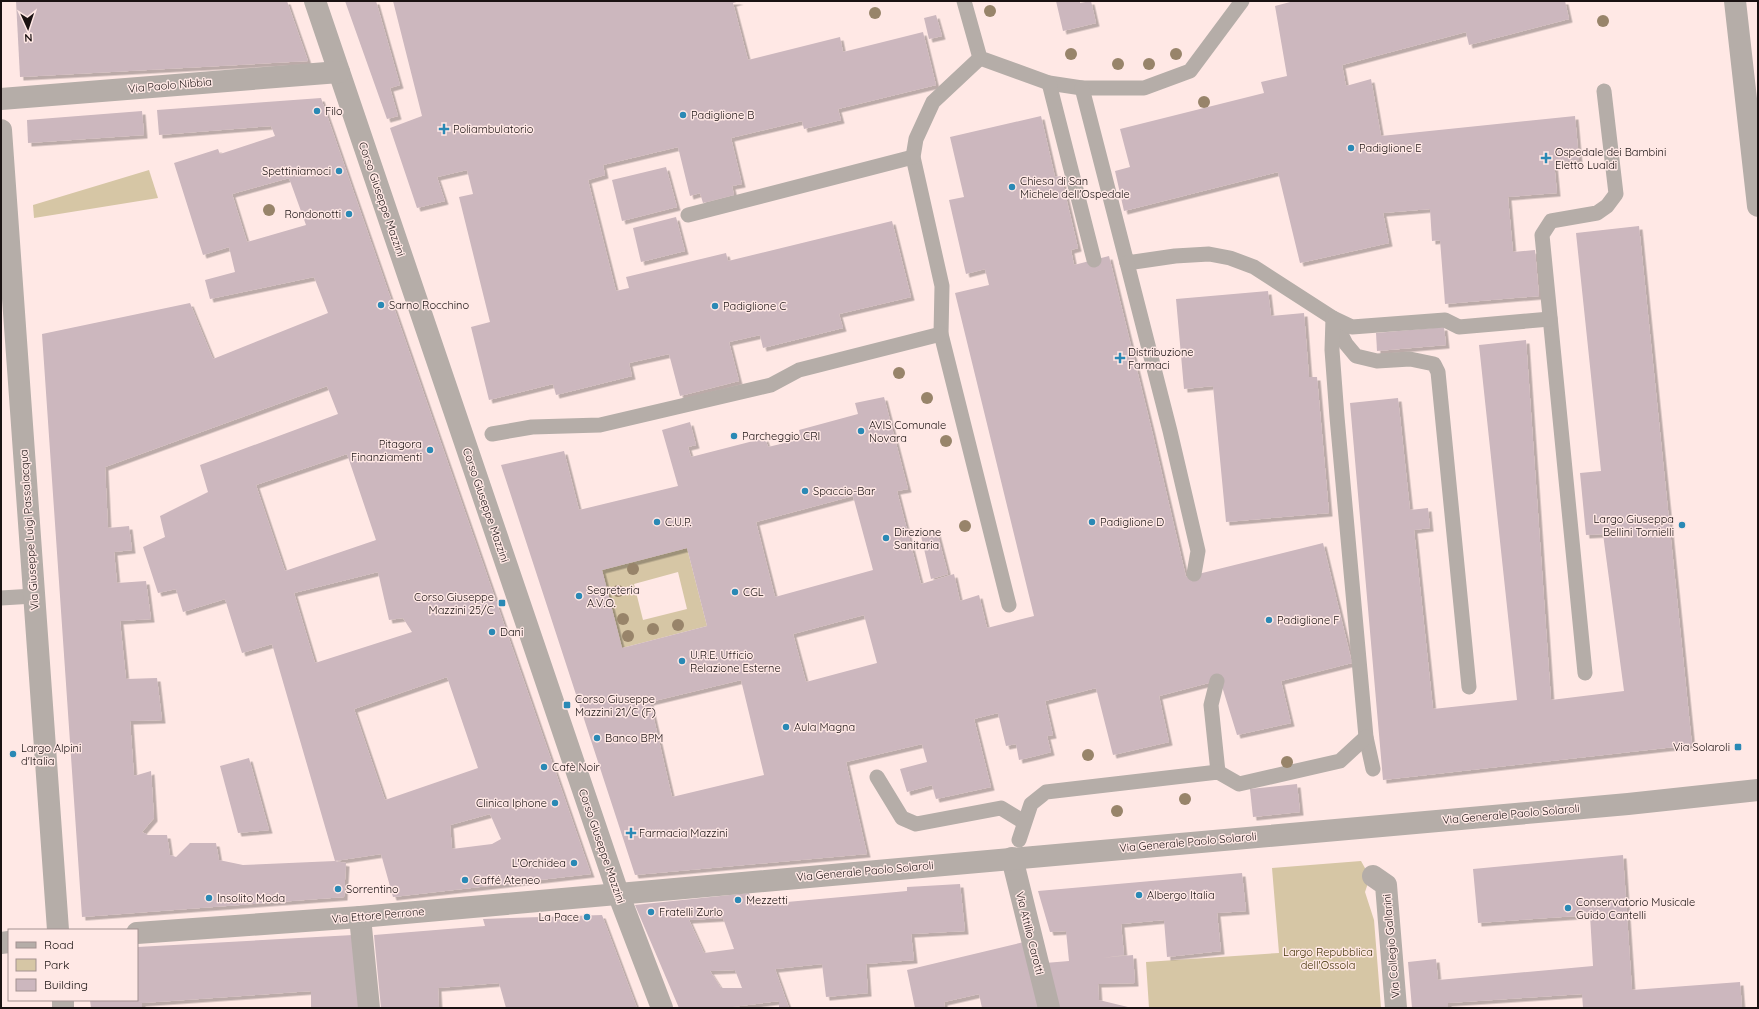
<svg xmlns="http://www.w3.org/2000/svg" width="1759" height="1009" viewBox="0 0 1759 1009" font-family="Quicksand,sans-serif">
  <defs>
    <filter id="shadow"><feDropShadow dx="3.5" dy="3.5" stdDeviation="0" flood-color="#0004"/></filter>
  </defs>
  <rect width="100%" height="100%" fill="#ffe8e5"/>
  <g fill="#d6c6a5" fill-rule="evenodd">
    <polygon points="149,170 158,198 34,218 33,205"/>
    <path d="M687,548l20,78 -85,22 -20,-78zM678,572l9,37 -44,11 -9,-36z"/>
    <polygon points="1361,861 1370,877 1365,892 1374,920 1381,1008 1149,1008 1146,962 1279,953 1272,868"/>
  </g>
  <g fill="#ccb7be" fill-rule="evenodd" filter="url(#shadow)">
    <polygon points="16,1 287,1 308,61 20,77"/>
    <polygon points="345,1 376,1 400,85 390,88 398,116 387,119"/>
    <polygon points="393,1 740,1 733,3 748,60 840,37 843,52 923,32 936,85 838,109 841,120 804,129 802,121 731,138 742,184 732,186 734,195 703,203 700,193 690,196 678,147 603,165 605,175 588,180 616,291 629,288 626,277 726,253 728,261 892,221 911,297 839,314 843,328 763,348 760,335 729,342 739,381 680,396 669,354 629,363 632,376 556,395 553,384 489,400 471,327 490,322 459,197 473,194 467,170 437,177 445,201 417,208 390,128 422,116"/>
    <polygon points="1056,1 1080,1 1080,3 1091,1 1096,23 1063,31"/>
    <polygon points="1294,1 1565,1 1569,19 1469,45 1466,32 1342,65 1346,86 1371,79 1381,136 1575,116 1579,160 1554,162 1557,193 1508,197 1513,252 1535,250 1539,296 1445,304 1440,240 1432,241 1430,209 1383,213 1389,243 1300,263 1278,172 1124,211 1115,171 1130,167 1120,129 1264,93 1261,82 1287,76 1275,6"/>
    <polygon points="936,15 942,36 929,39 924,18"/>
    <path d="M321,98l270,776 -198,23 -12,-43 -46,7 11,2 -2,34 -262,20 -40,-583 148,-31 23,56 115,-46 -14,-36 -104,22 -5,-19 30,-8 -6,-25 -26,8 -29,-92 44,-14 2,5 55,-18 -4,-10 -112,9 -2,-25zM289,178l17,47 -59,17 -15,-48zM327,386l11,28 -138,51 8,27 -48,24 5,21 -22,10 15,46 18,-4 7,23 42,-13 17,54 30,-9 63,217 -92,4 -24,-5 -3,-17h-26l-14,14 -6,-2 -3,-20h-19l-6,-3 12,-14 -3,-47 -17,5 -4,-55 32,-1 -5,-42 -31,1 -6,-58 31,-2 -5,-38 -29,2 -3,-31 18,-2 -3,-24 -21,2 -3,-61zM347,454l29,86 -91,31 -29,-86zM378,572l11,48 14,-2 9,14 -97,31 -21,-70zM447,677l31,91 -93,32 -31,-91zM490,814l11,25 -9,5 -40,5 -2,-24z"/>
    <polygon points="142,111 144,135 28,143 27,120"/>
    <path d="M1041,116l14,61 6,-1 17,72 -7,2 3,15 35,-9 43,175 34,146 137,-34 29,120 -71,18 10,42 -54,12 -17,-55 -61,16 10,46 -56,13 -17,-67 -51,13 8,34 -6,1 4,16 -15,4 -17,4 -3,-16 -10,2 -8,-33 -24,6 17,68 -55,12 -4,-14 -25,7 -7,-23 27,-7 -5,-18 -76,18 21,92 -232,21 -134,-410 63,-14 15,59 99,-24 -16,-56 28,-8 6,23 -8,2 3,10 74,-19 3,9 33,-8 -2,-9 59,-16 -3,-11 29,-6 24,92 -11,2 24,93 33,-10 6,27 19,-6 8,33 47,-12 -79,-323 34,-8 -4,-16 -19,5 -17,-74 15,-3 -14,-60zM853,496l20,74 -98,27 -19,-75zM687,548l20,78 -85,22 -20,-78zM864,615l13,48 -71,19 -13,-48zM741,680l23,95 -92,22 -22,-95z"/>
    <polygon points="666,167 677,207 622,221 612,180"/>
    <polygon points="676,217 685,251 641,262 633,228"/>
    <polygon points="1639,226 1692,745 1383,780 1350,403 1398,398 1410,510 1428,508 1430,528 1414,530 1433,709 1517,700 1479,345 1526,340 1551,700 1624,691 1603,534 1586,535 1580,473 1601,471 1576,233"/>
    <polygon points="1268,291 1271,316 1304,313 1309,377 1317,377 1329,513 1226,522 1213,386 1184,389 1176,299"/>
    <polygon points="1444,327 1446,345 1377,351 1376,333"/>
    <polygon points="937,532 948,574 931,579 921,536"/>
    <polygon points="249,758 269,830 238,833 220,766"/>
    <polygon points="1297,784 1300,812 1253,817 1250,789"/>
    <polygon points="1623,855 1632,990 1740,982 1742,1008 1583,1008 1582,994 1448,1003 1448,1008 1412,1008 1408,962 1436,959 1438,980 1593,966 1590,915 1478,923 1473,869"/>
    <polygon points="1242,873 1246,911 1217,913 1221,951 1167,957 1164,920 1121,924 1124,955 1102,958 1133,955 1135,983 1098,984 1099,1000 1128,1007 1128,1008 1056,1008 1045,963 1069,961 1066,931 1050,932 1038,891"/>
    <path d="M960,884l5,47 -54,3 3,26 -48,4 2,29 -42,4 -4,-33 -47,5 14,39h-10v-7l-55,7h-45l-44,-103 114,-12 4,12 154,-14v-4zM723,918l11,31 -30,4 -15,-33zM735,970l7,18h-21l-11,-17z"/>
    <polygon points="602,915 637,1008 506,1008 499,983 438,988 439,1008 381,1008 374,935 485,926 483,919"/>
    <polygon points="353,935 359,1008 311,1008 311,991 142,1003 142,1008 91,1008 90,1000 137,1000 137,947"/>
    <polygon points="1024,942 1041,1008 982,1008 979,994 944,1002 945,1008 915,1008 907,970"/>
  </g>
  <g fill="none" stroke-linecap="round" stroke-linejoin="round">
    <g stroke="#b5ada8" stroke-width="15">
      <polyline points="964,1 980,58 1049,83 1082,88 1144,88 1190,71 1242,1"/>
      <polyline points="980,58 933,102 916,139 913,157 942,286 941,334 1009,605"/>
      <polyline points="1049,83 1094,260"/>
      <polyline points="1082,88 1127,263 1175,256 1209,254 1230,258 1254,267 1333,318 1346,344 1356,356 1377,361 1410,359 1434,364 1438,372 1469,687"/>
      <polyline points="688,215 913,157"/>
      <polyline points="1127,263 1170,431 1198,551 1194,574"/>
      <polyline points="492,434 532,427 600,425 771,385 799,370 941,334"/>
      <polyline points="1,598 34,596"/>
      <polyline points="1585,673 1542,235 1551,221 1597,213 1607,206 1616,194 1604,91"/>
      <polyline points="1217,681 1211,705 1218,772"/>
      <polyline points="1373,769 1366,737 1337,417 1332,350 1333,318 1352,327 1445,320 1459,327 1550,319"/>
      <polyline points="877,777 902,818 916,824 1001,808 1024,822"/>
      <polyline points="1019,840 1031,804 1046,792 1218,772 1239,784 1340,761 1366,737"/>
    </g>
    <polyline stroke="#b5ada8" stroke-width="22" points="1373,876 1386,885 1396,1008"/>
    <g stroke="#b5ada8" stroke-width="22">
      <polyline points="315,1 618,893 662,1008"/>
      <polyline points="1,99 339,72"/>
      <polyline points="1,130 58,930"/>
      <polyline points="1012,858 1049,1008"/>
      <polyline points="360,917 369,1008"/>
      <polyline points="137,933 360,917 1628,804 1758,790"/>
      <polyline points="1,943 9,942"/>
      <polyline points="63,1000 63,1008"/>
    </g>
    <polyline stroke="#b5ada8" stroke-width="22" points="1735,1 1758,206"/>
  </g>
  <g fill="#98846a">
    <circle cx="990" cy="11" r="6"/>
    <circle cx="875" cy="13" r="6"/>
    <circle cx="1603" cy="21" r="6"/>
    <circle cx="1071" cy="54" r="6"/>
    <circle cx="1176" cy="54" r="6"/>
    <circle cx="1118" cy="64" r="6"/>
    <circle cx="1149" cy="64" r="6"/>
    <circle cx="1204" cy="102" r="6"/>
    <circle cx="269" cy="210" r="6"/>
    <circle cx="899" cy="373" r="6"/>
    <circle cx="927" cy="398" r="6"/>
    <circle cx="946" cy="441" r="6"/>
    <circle cx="965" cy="526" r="6"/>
    <circle cx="633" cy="569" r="6"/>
    <circle cx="618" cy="591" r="6"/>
    <circle cx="623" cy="619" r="6"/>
    <circle cx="678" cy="625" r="6"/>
    <circle cx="653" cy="629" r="6"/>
    <circle cx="628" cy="636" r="6"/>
    <circle cx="1088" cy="755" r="6"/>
    <circle cx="1287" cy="762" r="6"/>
    <circle cx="1185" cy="799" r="6"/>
    <circle cx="1117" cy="811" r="6"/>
  </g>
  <g fill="#2a89b5" stroke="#ffe8e5" stroke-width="1.5">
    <circle cx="317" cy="111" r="4"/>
    <circle cx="683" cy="115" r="4"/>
    <path d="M442 123h4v4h4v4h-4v4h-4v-4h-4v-4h4z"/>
    <circle cx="1351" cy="148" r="4"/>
    <path d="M1544 152h4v4h4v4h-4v4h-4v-4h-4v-4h4z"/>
    <circle cx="339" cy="171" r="4"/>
    <circle cx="1012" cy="187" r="4"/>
    <circle cx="349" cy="214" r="4"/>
    <circle cx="381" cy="305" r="4"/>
    <circle cx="715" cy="306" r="4"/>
    <path d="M1118 352h4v4h4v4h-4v4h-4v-4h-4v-4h4z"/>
    <circle cx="861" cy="431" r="4"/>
    <circle cx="734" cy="436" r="4"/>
    <circle cx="430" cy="450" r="4"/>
    <circle cx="805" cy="491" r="4"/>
    <circle cx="657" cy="522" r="4"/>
    <circle cx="1092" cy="522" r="4"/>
    <circle cx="1682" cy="525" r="4"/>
    <circle cx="886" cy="538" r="4"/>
    <circle cx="735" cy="592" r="4"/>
    <circle cx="579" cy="596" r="4"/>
    <rect x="498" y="599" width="8" height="8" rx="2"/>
    <circle cx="1269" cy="620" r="4"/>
    <circle cx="492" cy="632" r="4"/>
    <circle cx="682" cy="661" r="4"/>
    <rect x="563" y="701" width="8" height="8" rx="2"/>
    <circle cx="786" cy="727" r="4"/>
    <circle cx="597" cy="738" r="4"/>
    <rect x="1734" y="743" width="8" height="8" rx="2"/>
    <circle cx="13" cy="754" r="4"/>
    <circle cx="544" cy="767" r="4"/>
    <circle cx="555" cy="803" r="4"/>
    <path d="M629 827h4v4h4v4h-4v4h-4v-4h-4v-4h4z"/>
    <circle cx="574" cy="863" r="4"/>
    <circle cx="465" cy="880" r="4"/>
    <circle cx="338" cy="889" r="4"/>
    <circle cx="1139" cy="895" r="4"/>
    <circle cx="209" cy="898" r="4"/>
    <circle cx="738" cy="900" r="4"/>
    <circle cx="1568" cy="908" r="4"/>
    <circle cx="651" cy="912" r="4"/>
    <circle cx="587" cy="917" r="4"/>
  </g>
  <g text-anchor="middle" stroke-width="3" stroke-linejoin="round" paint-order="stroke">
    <g font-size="11" fill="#1a1212" stroke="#ffe8e5">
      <text transform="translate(170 85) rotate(-5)" y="4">Via Paolo Nibbia</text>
      <text transform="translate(382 199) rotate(71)" y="4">Corso Giuseppe Mazzini</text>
      <text transform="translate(486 505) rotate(71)" y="4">Corso Giuseppe Mazzini</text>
      <text transform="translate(29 530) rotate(-94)" y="4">Via Giuseppe Luigi Passalacqua</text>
      <text transform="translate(1511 814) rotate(-5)" y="4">Via Generale Paolo Solaroli</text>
      <text transform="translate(1188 842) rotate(-5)" y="4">Via Generale Paolo Solaroli</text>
      <text transform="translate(602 846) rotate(71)" y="4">Corso Giuseppe Mazzini</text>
      <text transform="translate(865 871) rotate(-5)" y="4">Via Generale Paolo Solaroli</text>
      <text transform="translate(378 915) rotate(-5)" y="4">Via Ettore Perrone</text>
      <text transform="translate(1030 933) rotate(76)" y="4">Via Attilio Carotti</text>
      <text transform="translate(1391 946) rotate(-95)" y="4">Via Collegio Gallarini</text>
    </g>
    <g font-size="11" fill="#1a1212" stroke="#ffe8e5" text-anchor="start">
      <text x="325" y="115">Filo</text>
      <text x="691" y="119">Padiglione B</text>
      <text x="453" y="133">Poliambulatorio</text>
      <text x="1359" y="152">Padiglione E</text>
      <text x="1555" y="156">Ospedale dei Bambini<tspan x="1555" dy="13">Eletto Lualdi</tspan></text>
      <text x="331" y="175" text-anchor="end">Spettiniamoci</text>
      <text x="1020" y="185">Chiesa di San<tspan x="1020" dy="13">Michele dell'Ospedale</tspan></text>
      <text x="341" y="218" text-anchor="end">Rondonotti</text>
      <text x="389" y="309">Sarno Rocchino</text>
      <text x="723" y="310">Padiglione C</text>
      <text x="1128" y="356">Distribuzione<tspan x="1128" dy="13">Farmaci</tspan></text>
      <text x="869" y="429">AVIS Comunale<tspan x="869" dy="13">Novara</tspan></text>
      <text x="742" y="440">Parcheggio CRI</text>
      <text x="422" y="448" text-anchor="end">Pitagora<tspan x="422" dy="13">Finanziamenti</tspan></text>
      <text x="813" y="495">Spaccio-Bar</text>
      <text x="1674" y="523" text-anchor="end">Largo Giuseppa<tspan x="1674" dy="13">Bellini Tornielli</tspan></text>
      <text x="665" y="526">C.U.P.</text>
      <text x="1100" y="526">Padiglione D</text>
      <text x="894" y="536">Direzione<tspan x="894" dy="13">Sanitaria</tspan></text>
      <text x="587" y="594">Segreteria<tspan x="587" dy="13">A.V.O.</tspan></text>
      <text x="743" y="596">CGL</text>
      <text x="494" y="601" text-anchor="end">Corso Giuseppe<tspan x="494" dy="13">Mazzini 25/C</tspan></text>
      <text x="1277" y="624">Padiglione F</text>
      <text x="500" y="636">Dani</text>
      <text x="690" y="659">U.R.E. Ufficio<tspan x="690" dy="13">Relazione Esterne</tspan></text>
      <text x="575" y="703">Corso Giuseppe<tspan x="575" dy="13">Mazzini 21/C (F)</tspan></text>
      <text x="794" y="731">Aula Magna</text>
      <text x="605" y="742">Banco BPM</text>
      <text x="1730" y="751" text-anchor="end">Via Solaroli</text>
      <text x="21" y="752">Largo Alpini<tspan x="21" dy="13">d'Italia</tspan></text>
      <text x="552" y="771">Cafè Noir</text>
      <text x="547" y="807" text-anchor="end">Clinica Iphone</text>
      <text x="639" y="837">Farmacia Mazzini</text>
      <text x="566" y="867" text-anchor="end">L'Orchidea</text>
      <text x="473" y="884">Caffé Ateneo</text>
      <text x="346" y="893">Sorrentino</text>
      <text x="1147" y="899">Albergo Italia</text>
      <text x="217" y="902">Insolito Moda</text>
      <text x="746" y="904">Mezzetti</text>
      <text x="1576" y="906">Conservatorio Musicale<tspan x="1576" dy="13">Guido Cantelli</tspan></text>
      <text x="659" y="916">Fratelli Zurlo</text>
      <text x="579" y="921" text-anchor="end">La Pace</text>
    </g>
    <g font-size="11" fill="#433205" stroke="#ffe8e5">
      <text x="1328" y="956">Largo Repubblica<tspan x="1328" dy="13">dell'Ossola</tspan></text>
    </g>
  </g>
  <rect width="1759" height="1009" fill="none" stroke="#1a1212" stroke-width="4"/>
  <rect x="8" y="929" width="130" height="72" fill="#ffe8e5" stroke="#a39291"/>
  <rect x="16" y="942" width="20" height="6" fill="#b5ada8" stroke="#a39291"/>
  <text x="44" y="949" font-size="12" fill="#1a1212">Road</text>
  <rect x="16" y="959" width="20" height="12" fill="#d6c6a5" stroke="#a39291"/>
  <text x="44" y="969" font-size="12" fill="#1a1212">Park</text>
  <rect x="16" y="979" width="20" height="12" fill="#ccb7be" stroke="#a39291"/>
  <text x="44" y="989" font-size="12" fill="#1a1212">Building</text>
  <g transform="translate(28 28) rotate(177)" stroke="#ffe8e5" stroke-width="3" paint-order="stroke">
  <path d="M0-3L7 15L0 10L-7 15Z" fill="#1a1212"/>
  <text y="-6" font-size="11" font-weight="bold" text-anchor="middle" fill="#1a1212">N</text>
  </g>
</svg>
